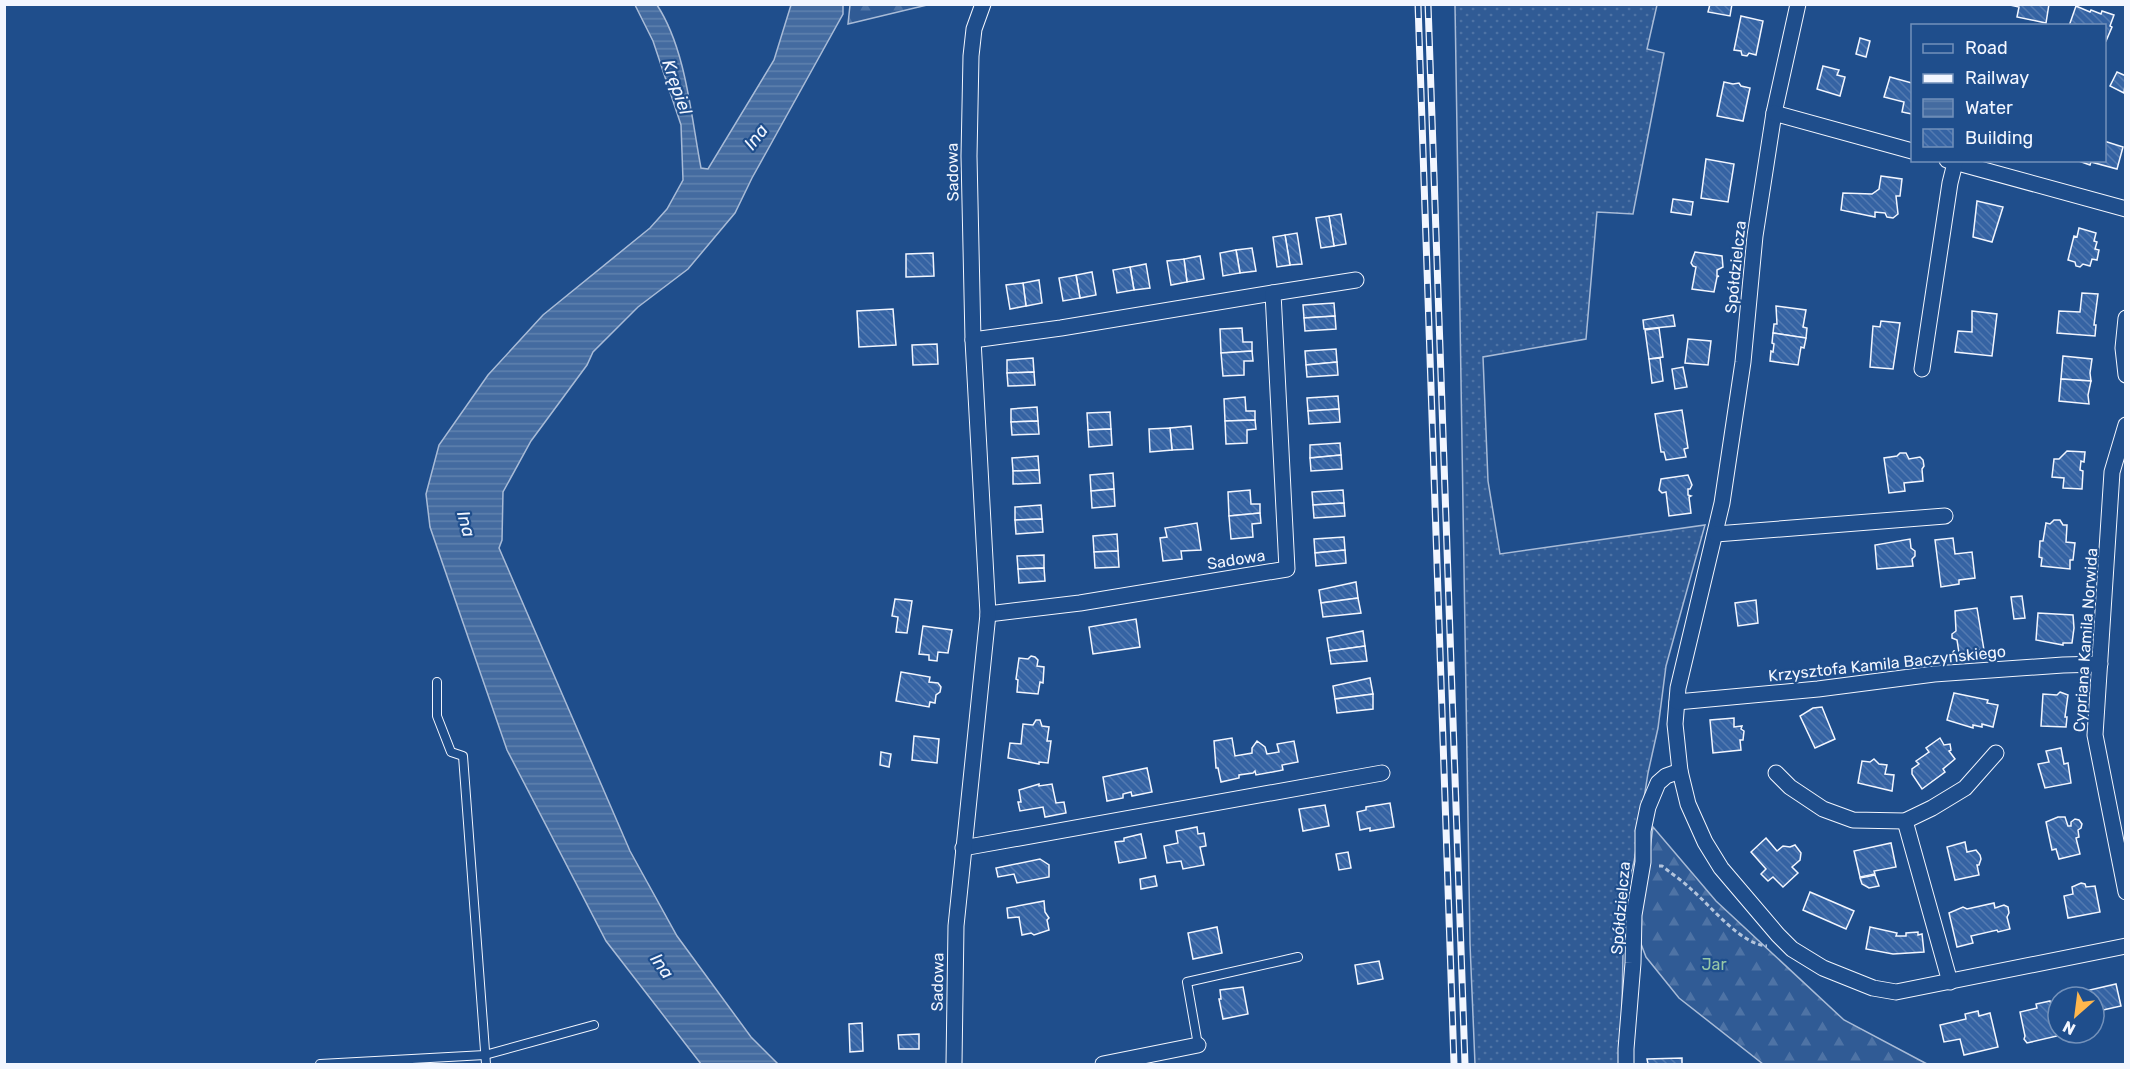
<svg xmlns="http://www.w3.org/2000/svg" width="2130" height="1069" viewBox="0 0 2130 1069" font-family="Rubik,sans-serif">
  <defs>
    <pattern id="grass-dots" width="8" height="8" patternUnits="userSpaceOnUse" patternTransform="scale(1.5)"><rect width="8" height="8" fill="#305b95"/><path d="M2 2h.1M6 6h.1" fill="none" stroke="#4e73a5" stroke-width="1.8" stroke-linecap="round"/></pattern>
    <pattern id="forest-firs" width="22" height="20" patternUnits="userSpaceOnUse" patternTransform="scale(1.5)"><rect width="22" height="20" fill="#305b95"/><path d="M5 1l3.5 6h-7zM16 11l3.5 6h-7z" fill="#4e73a5"/></pattern>
    <pattern id="water-rules" width="6" height="5" patternUnits="userSpaceOnUse" patternTransform="scale(1.5)"><rect width="6" height="5" fill="#446ba0"/><path d="M0 2.5h6" fill="none" stroke="#5f81ae"/></pattern>
    <pattern id="building-back-hatch" width="6" height="6" patternUnits="userSpaceOnUse" patternTransform="scale(1.5)"><rect width="6" height="6" fill="#3563a3"/><path d="M-1 5l2 2M0 0l6 6M5-1l2 2" fill="none" stroke="#537ab1"/></pattern>
  </defs>
  <rect width="100%" height="100%" fill="#1f4e8c"/>
  <polygon fill="url(#grass-dots)" stroke="#a8bbd7" stroke-width="1.5" points="1455,5 1657,5 1647,49 1664,53 1633,214 1597,212 1586,339 1483,357 1488,481 1500,554 1705,525 1666,666 1658,728 1648,773 1634,862 1624,897 1621,1064 1475,1064 1470,944"/>
  <g fill="url(#forest-firs)" stroke="#a8bbd7" stroke-width="1.5">
    <polygon points="850,5 851,4 927,5 848,24"/>
    <polygon points="1653,827 1716,901 1844,1020 1927,1064 1763,1064 1679,998 1646,957 1638,936"/>
  </g>
  <path fill="url(#water-rules)" stroke="#a8bbd7" stroke-width="1.5" d="M635,5h22c29,44 34,111 44,163l7,1 66,-109 17,-55h52v9l-91,164 -17,35 -47,56 -50,38 -45,45 -6,13 -56,76 -28,51 -1,48 -3,8 131,303 47,85 74,101 27,27h-77l-95,-123 -99,-191 -77,-223 -4,-33 13,-49 49,-70 55,-60 107,-87 17,-19 16,-29 -2,-55 -28,-84z"/>
  <g fill="url(#building-back-hatch)" stroke="#f2f6ff" stroke-width="1.5">
    <polygon points="1710,4 1732,4 1730,16 1708,12"/>
    <polygon points="2049,4 2046,23 2017,17 2019,7 2010,5"/>
    <polygon points="2076,6 2090,12 2091,10 2101,14 2102,11 2114,15 2110,26 2112,27 2106,41 2104,40 2104,26 2069,26"/>
    <polygon points="1741,16 1763,21 1756,55 1749,53 1747,56 1742,55 1741,51 1734,50"/>
    <polygon points="1860,38 1870,41 1866,57 1856,54"/>
    <polygon points="1823,66 1839,70 1837,75 1845,77 1840,96 1817,89"/>
    <polygon points="2117,72 2126,76 2124,93 2110,86"/>
    <polygon points="1890,77 1912,83 1912,114 1902,112 1904,102 1884,97"/>
    <polygon points="1724,82 1733,84 1739,83 1741,86 1750,88 1743,121 1717,116"/>
    <polygon points="2104,141 2123,147 2117,169 2091,162 2090,165 2076,160 2104,160"/>
    <polygon points="1706,159 1734,164 1728,202 1701,198"/>
    <polygon points="1881,176 1902,179 1900,196 1896,196 1898,214 1893,218 1887,217 1885,213 1875,212 1875,217 1841,210 1843,193 1872,194 1879,189"/>
    <polygon points="1673,199 1693,202 1691,215 1671,212"/>
    <polygon points="1977,201 2003,207 1992,242 1973,237"/>
    <polygon points="1341,214 1346,244 1334,246 1329,216"/>
    <polygon points="1329,216 1334,246 1321,248 1316,218"/>
    <polygon points="2079,228 2096,233 2094,241 2097,242 2095,249 2099,250 2097,260 2092,259 2090,266 2083,264 2080,267 2076,266 2075,262 2068,260 2074,236 2077,237"/>
    <polygon points="1297,233 1302,264 1290,265 1285,235"/>
    <polygon points="1285,235 1290,265 1277,267 1273,237"/>
    <polygon points="1252,248 1256,271 1240,273 1236,250"/>
    <polygon points="1236,250 1240,273 1223,276 1220,253"/>
    <polygon points="1695,252 1722,256 1723,267 1717,270 1717,276 1719,276 1717,277 1714,292 1692,289 1696,267 1693,266 1691,263"/>
    <polygon points="933,253 934,276 906,277 906,254"/>
    <polygon points="1200,256 1204,279 1187,282 1184,259"/>
    <polygon points="1184,259 1187,282 1171,285 1167,261"/>
    <polygon points="1146,264 1150,288 1134,290 1130,267"/>
    <polygon points="1130,267 1134,290 1117,293 1113,270"/>
    <polygon points="1092,272 1096,295 1080,298 1076,275"/>
    <polygon points="1076,275 1080,298 1063,301 1059,278"/>
    <polygon points="1039,280 1042,303 1026,306 1023,283"/>
    <polygon points="1023,283 1026,306 1010,309 1006,285"/>
    <polygon points="2082,293 2098,294 2094,325 2096,325 2095,336 2057,333 2059,311 2080,312"/>
    <polygon points="1334,303 1335,316 1304,318 1303,305"/>
    <polygon points="1776,306 1806,310 1803,327 1807,328 1806,338 1773,333 1774,324 1777,324"/>
    <polygon points="893,309 896,345 859,347 857,311"/>
    <polygon points="1972,311 1997,314 1992,356 1955,352 1958,331 1972,332"/>
    <polygon points="1673,315 1675,326 1644,329 1643,320"/>
    <polygon points="1335,316 1336,329 1305,331 1304,318"/>
    <polygon points="1881,321 1900,323 1893,369 1870,367 1873,326 1880,327"/>
    <polygon points="1242,328 1243,342 1252,342 1252,351 1221,353 1220,329"/>
    <polygon points="1659,328 1663,357 1649,359 1645,330"/>
    <polygon points="1773,333 1806,338 1804,348 1801,347 1798,365 1770,361 1771,351 1773,352 1774,344 1772,343"/>
    <polygon points="1688,339 1711,341 1708,365 1685,363"/>
    <polygon points="937,344 938,364 913,365 912,345"/>
    <polygon points="1336,349 1337,362 1306,365 1305,351"/>
    <polygon points="1252,351 1253,361 1244,361 1244,375 1223,376 1221,353"/>
    <polygon points="2063,356 2092,359 2090,373 2091,381 2061,379"/>
    <polygon points="1033,358 1034,372 1007,373 1007,360"/>
    <polygon points="1660,358 1663,381 1652,383 1649,359"/>
    <polygon points="1337,362 1338,375 1307,377 1306,365"/>
    <polygon points="1683,367 1687,387 1675,389 1672,369"/>
    <polygon points="1034,372 1035,385 1008,386 1007,373"/>
    <polygon points="2061,379 2091,381 2088,395 2089,404 2059,401"/>
    <polygon points="1338,396 1339,409 1308,411 1307,398"/>
    <polygon points="1245,397 1246,411 1255,411 1255,420 1225,421 1224,399"/>
    <polygon points="1037,407 1038,421 1011,422 1011,409"/>
    <polygon points="1339,409 1340,422 1309,424 1308,411"/>
    <polygon points="1682,410 1688,448 1684,449 1686,457 1666,460 1664,452 1661,452 1655,414"/>
    <polygon points="1110,412 1111,429 1088,430 1087,413"/>
    <polygon points="1255,420 1256,429 1247,430 1247,443 1226,444 1225,421"/>
    <polygon points="1038,421 1039,434 1012,435 1011,422"/>
    <polygon points="1191,426 1193,449 1172,450 1170,428"/>
    <polygon points="1170,428 1172,450 1150,452 1149,429"/>
    <polygon points="1111,429 1112,445 1089,447 1088,430"/>
    <polygon points="1340,443 1341,455 1310,458 1310,445"/>
    <polygon points="2067,451 2085,452 2084,462 2081,461 2080,470 2083,471 2082,489 2063,488 2064,478 2052,477 2054,459 2059,459"/>
    <polygon points="1900,453 1906,453 1909,459 1920,457 1923,460 1924,466 1922,469 1923,481 1904,483 1905,491 1889,493 1884,458 1897,456"/>
    <polygon points="1341,455 1342,469 1311,471 1310,458"/>
    <polygon points="1038,456 1039,470 1013,471 1012,458"/>
    <polygon points="1039,470 1040,483 1013,484 1013,471"/>
    <polygon points="1113,473 1114,489 1091,491 1090,475"/>
    <polygon points="1688,475 1692,485 1690,489 1688,489 1688,495 1691,496 1689,497 1691,513 1669,516 1666,492 1662,493 1659,490 1661,479"/>
    <polygon points="1114,489 1115,506 1092,508 1091,491"/>
    <polygon points="1250,490 1251,504 1260,504 1260,513 1229,516 1228,492"/>
    <polygon points="1343,490 1344,503 1313,505 1312,492"/>
    <polygon points="1344,503 1345,516 1314,518 1313,505"/>
    <polygon points="1041,505 1042,519 1015,520 1015,507"/>
    <polygon points="1260,513 1261,523 1252,524 1253,537 1231,539 1229,516"/>
    <polygon points="1042,519 1043,532 1016,534 1015,520"/>
    <polygon points="2054,520 2060,520 2063,525 2067,525 2066,542 2075,543 2073,560 2070,560 2070,569 2041,566 2042,558 2039,557 2040,541 2043,541 2046,523 2050,524"/>
    <polygon points="1197,523 1201,550 1181,551 1182,559 1163,561 1160,538 1167,537 1165,528"/>
    <polygon points="1117,534 1118,551 1094,552 1093,536"/>
    <polygon points="1344,537 1345,550 1315,553 1314,539"/>
    <polygon points="1953,538 1955,554 1972,552 1975,578 1959,580 1959,584 1941,587 1935,540"/>
    <polygon points="1910,539 1911,548 1915,551 1915,556 1912,559 1913,566 1877,569 1875,545"/>
    <polygon points="1345,550 1346,563 1316,566 1315,553"/>
    <polygon points="1118,551 1119,567 1095,568 1094,552"/>
    <polygon points="1044,555 1044,568 1018,569 1017,556"/>
    <polygon points="1044,568 1045,581 1019,583 1018,569"/>
    <polygon points="1356,582 1358,598 1321,603 1319,590"/>
    <polygon points="2022,596 2025,618 2014,619 2011,597"/>
    <polygon points="1358,598 1361,613 1323,617 1321,603"/>
    <polygon points="895,599 912,601 907,633 896,632 898,617 892,616"/>
    <polygon points="1756,600 1758,623 1738,626 1735,603"/>
    <polygon points="1977,608 1984,650 1979,650 1973,655 1964,652 1959,653 1957,640 1952,638 1952,634 1956,631 1955,611"/>
    <polygon points="2038,613 2073,615 2074,628 2072,643 2063,643 2063,645 2036,640"/>
    <polygon points="1136,619 1140,647 1093,654 1089,627"/>
    <polygon points="923,626 952,630 948,653 938,652 937,661 929,660 929,655 919,654"/>
    <polygon points="1363,631 1365,646 1329,651 1327,638"/>
    <polygon points="1365,646 1367,661 1331,664 1329,651"/>
    <polygon points="1031,656 1035,657 1038,660 1037,666 1044,667 1043,683 1040,682 1038,694 1017,692 1018,680 1016,679 1019,658 1028,659"/>
    <polygon points="901,672 930,677 929,682 938,683 941,687 940,692 936,695 935,703 930,702 929,707 896,701"/>
    <polygon points="1370,678 1373,694 1335,699 1333,686"/>
    <polygon points="2060,692 2068,695 2065,717 2067,717 2066,727 2041,726 2043,694 2057,695"/>
    <polygon points="1954,693 1988,700 1987,703 1998,705 1993,727 1982,724 1982,727 1973,725 1973,728 1947,720"/>
    <polygon points="1373,694 1373,709 1337,713 1335,699"/>
    <polygon points="1822,707 1835,739 1815,748 1800,716 1813,708"/>
    <polygon points="1734,718 1734,727 1742,726 1741,729 1744,731 1743,740 1740,740 1741,750 1713,753 1710,720"/>
    <polygon points="1036,720 1040,720 1042,726 1049,727 1047,741 1051,741 1048,763 1039,762 1039,764 1008,758 1010,743 1021,744 1023,724 1033,725"/>
    <polygon points="914,736 939,739 937,763 912,760"/>
    <polygon points="1232,738 1235,756 1252,753 1252,748 1257,741 1265,747 1267,754 1279,752 1277,744 1294,741 1298,762 1282,765 1283,770 1256,775 1255,771 1253,773 1239,775 1239,778 1221,782 1218,768 1216,768 1214,741"/>
    <polygon points="1940,738 1944,745 1950,744 1951,750 1949,751 1955,759 1943,769 1945,772 1922,789 1912,774 1912,769 1919,764 1916,761 1929,752 1926,748"/>
    <polygon points="2061,748 2064,764 2068,763 2071,783 2045,788 2038,764 2049,762 2046,751"/>
    <polygon points="881,752 891,754 889,767 880,765"/>
    <polygon points="1874,759 1879,764 1887,765 1885,774 1894,775 1892,791 1858,783 1862,761 1870,762"/>
    <polygon points="1147,768 1152,792 1132,796 1131,792 1123,794 1123,798 1107,801 1103,777"/>
    <polygon points="1039,784 1039,786 1052,784 1056,803 1064,802 1066,813 1045,817 1043,807 1020,811 1018,802 1021,802 1019,790"/>
    <polygon points="1390,803 1394,827 1370,831 1370,828 1360,830 1357,812 1366,810 1366,807"/>
    <polygon points="1325,805 1329,826 1303,831 1299,809"/>
    <polygon points="2058,817 2065,817 2068,826 2071,826 2071,822 2075,819 2079,820 2082,824 2081,828 2078,830 2079,837 2076,838 2080,854 2059,859 2056,849 2052,850 2046,822"/>
    <polygon points="1197,827 1198,834 1204,833 1206,846 1200,847 1204,865 1183,869 1181,861 1167,863 1164,846 1178,843 1176,831"/>
    <polygon points="1141,834 1146,858 1119,863 1115,842 1124,841 1124,838"/>
    <polygon points="1766,838 1777,851 1783,846 1790,847 1795,845 1801,853 1800,860 1792,867 1798,873 1783,887 1773,877 1768,881 1761,874 1766,869 1751,852"/>
    <polygon points="1965,842 1967,852 1976,850 1980,855 1981,859 1979,865 1977,865 1979,875 1955,880 1947,847"/>
    <polygon points="1891,843 1896,867 1874,871 1875,874 1860,877 1854,851"/>
    <polygon points="1348,852 1351,868 1339,870 1336,854"/>
    <polygon points="1040,859 1049,865 1049,877 1017,883 1014,874 998,877 996,868"/>
    <polygon points="1875,875 1879,886 1869,888 1862,884 1860,878"/>
    <polygon points="1155,876 1157,886 1141,889 1140,879"/>
    <polygon points="2081,883 2085,884 2086,887 2095,886 2100,912 2068,918 2064,896 2073,894 2072,887"/>
    <polygon points="1810,892 1854,911 1846,929 1803,910"/>
    <polygon points="1044,901 1045,912 1049,918 1047,920 1049,930 1034,935 1031,933 1022,935 1019,917 1008,918 1007,908"/>
    <polygon points="1994,903 1995,908 2004,905 2008,907 2009,913 2007,917 2010,929 1998,932 1997,930 1971,936 1973,943 1957,947 1949,913 1963,907 1967,909"/>
    <polygon points="1217,927 1222,953 1193,959 1188,933"/>
    <polygon points="1870,927 1897,933 1896,936 1906,936 1906,933 1918,932 1918,935 1922,934 1924,952 1893,954 1866,949"/>
    <polygon points="1379,961 1383,979 1358,984 1355,965"/>
    <polygon points="2116,984 2121,1006 2094,1012 2094,997 2082,997 2081,992"/>
    <polygon points="1243,987 1248,1014 1223,1019 1219,999 1221,999 1220,990"/>
    <polygon points="2050,1001 2056,1020 2054,1021 2057,1036 2027,1043 2024,1039 2025,1036 2020,1012 2037,1008 2036,1004"/>
    <polygon points="1978,1011 1979,1016 1990,1013 1998,1047 1964,1055 1960,1039 1944,1042 1940,1025 1966,1019 1965,1014"/>
    <polygon points="862,1023 863,1051 850,1052 849,1024"/>
    <polygon points="919,1034 919,1049 899,1049 898,1035"/>
    <polygon points="1682,1058 1682,1064 1648,1064 1647,1059"/>
  </g>
  <g fill="none" stroke-linecap="round" stroke-linejoin="round">
    <g stroke="#f2f6ff" stroke-width="10">
      <g id="lane">
        <polyline points="437,682 437,716 451,752 463,756 486,1064"/>
        <polyline points="1198,1045 1187,982 1298,957"/>
        <polyline points="320,1064 485,1055 594,1025"/>
      </g>
    </g>
    <g stroke="#f2f6ff" stroke-width="17">
      <g id="street">
        <polyline points="1798,4 1774,113 1755,236 1743,362 1722,503 1678,688 1675,724 1680,771 1688,804 1705,842 1721,868 1778,935 1792,949 1823,968 1873,988 1896,992 2126,946"/>
        <polyline points="1774,113 1912,151"/>
        <polyline points="1947,160 2126,209"/>
        <polyline points="2126,318 2123,348 2126,375"/>
        <polyline points="973,340 1061,328 1273,293"/>
        <polyline points="1922,369 1950,183 1955,163"/>
        <polyline points="2126,425 2112,472 2095,735 2126,892"/>
        <polyline points="1716,534 1945,516"/>
        <polyline points="988,614 1080,603 1287,569 1273,293 1356,280"/>
        <polyline points="1677,702 1818,689 1934,674 2063,665 2100,664"/>
        <polyline points="1776,773 1790,787 1823,809 1853,820 1905,821 1932,808 1965,788 1996,753"/>
        <polyline points="1905,821 1950,982"/>
        <polyline points="963,848 1382,773"/>
        <polyline points="954,1064 956,926 988,614 973,340 969,156 971,56 974,29 983,4"/>
        <polyline points="1103,1064 1198,1045"/>
        <polyline points="1626,1064 1626,1049 1633,963 1634,915 1643,862 1643,831 1648,807 1658,783 1666,776 1680,771"/>
      </g>
    </g>
    <path stroke="#b3c4dc" stroke-width="3" stroke-dasharray="4.5 3" stroke-linecap="butt" d="M1659,866h3c10,8 21,15 30,24 20,17 48,54 75,56"/>
    <use href="#lane" stroke="#1f4e8c" stroke-width="8"/>
    <use href="#street" stroke="#1f4e8c" stroke-width="15"/>
    <g stroke="#f2f6ff" stroke-width="7">
      <g id="rail">
        <polyline points="1418,4 1454,1064"/>
        <polyline points="1428,4 1465,1064"/>
      </g>
    </g>
    <use href="#rail" stroke="#1f4e8c" stroke-width="4.5" stroke-dasharray="14" stroke-linecap="butt"/>
  </g>
  <g text-anchor="middle" stroke-width="4.5" stroke-linejoin="round" paint-order="stroke">
    <g font-size="16" fill="#f2f6ff" stroke="#1f4e8c">
      <text transform="translate(952 172) rotate(-91)" y="6">Sadowa</text>
      <text transform="translate(1735 267) rotate(-84)" y="6">Spółdzielcza</text>
      <text transform="translate(1236 559) rotate(-9)" y="6">Sadowa</text>
      <text transform="translate(2085 640) rotate(-86)" y="6">Cypriana Kamila Norwida</text>
      <text transform="translate(1887 663) rotate(-6)" y="6">Krzysztofa Kamila Baczyńskiego</text>
      <text transform="translate(1620 908) rotate(-85)" y="6">Spółdzielcza</text>
      <text transform="translate(937 982) rotate(-89)" y="6">Sadowa</text>
    </g>
    <g font-size="16" fill="#97c8a6" stroke="#1f4e8c">
      <text x="1714" y="970">Jar</text>
    </g>
    <g font-size="18" font-style="italic" fill="#f2f6ff" stroke="#1f4e8c">
      <text transform="translate(677 87) rotate(71)" y="6">Krępiel</text>
      <text transform="translate(756 137) rotate(-53)" y="6">Ina</text>
      <text transform="translate(466 524) rotate(75)" y="6">Ina</text>
      <text transform="translate(662 966) rotate(55)" y="6">Ina</text>
    </g>
  </g>
  <rect width="2130" height="1069" fill="none" stroke="#f2f6ff" stroke-width="12"/>
  <rect x="1911" y="24" width="195" height="138" fill="#1f4e8c" stroke="#7391ba" stroke-width="1.5"/>
  <rect x="1923" y="44" width="30" height="9" fill="#1f4e8c" stroke="#7391ba" stroke-width="1.5"/>
  <text x="1965" y="54" font-size="18" fill="#f2f6ff">Road</text>
  <rect x="1923" y="74" width="30" height="9" fill="#f2f6ff" stroke="#7391ba" stroke-width="1.5"/>
  <text x="1965" y="84" font-size="18" fill="#f2f6ff">Railway</text>
  <rect x="1923" y="99" width="30" height="18" fill="url(#water-rules)" stroke="#7391ba" stroke-width="1.5"/>
  <text x="1965" y="114" font-size="18" fill="#f2f6ff">Water</text>
  <rect x="1923" y="129" width="30" height="18" fill="url(#building-back-hatch)" stroke="#7391ba" stroke-width="1.5"/>
  <text x="1965" y="144" font-size="18" fill="#f2f6ff">Building</text>
  <g transform="translate(2076 1015) rotate(208)"><circle r="28" fill="#1f4e8c" stroke="#7391ba" stroke-width="1.5"/>
  <path d="M0-4.5L10 22L0 15L-10 22Z" fill="#ffb74d"/>
  <text y="-9" font-size="16" font-weight="bold" text-anchor="middle" fill="#f2f6ff">N</text>
  </g>
</svg>
